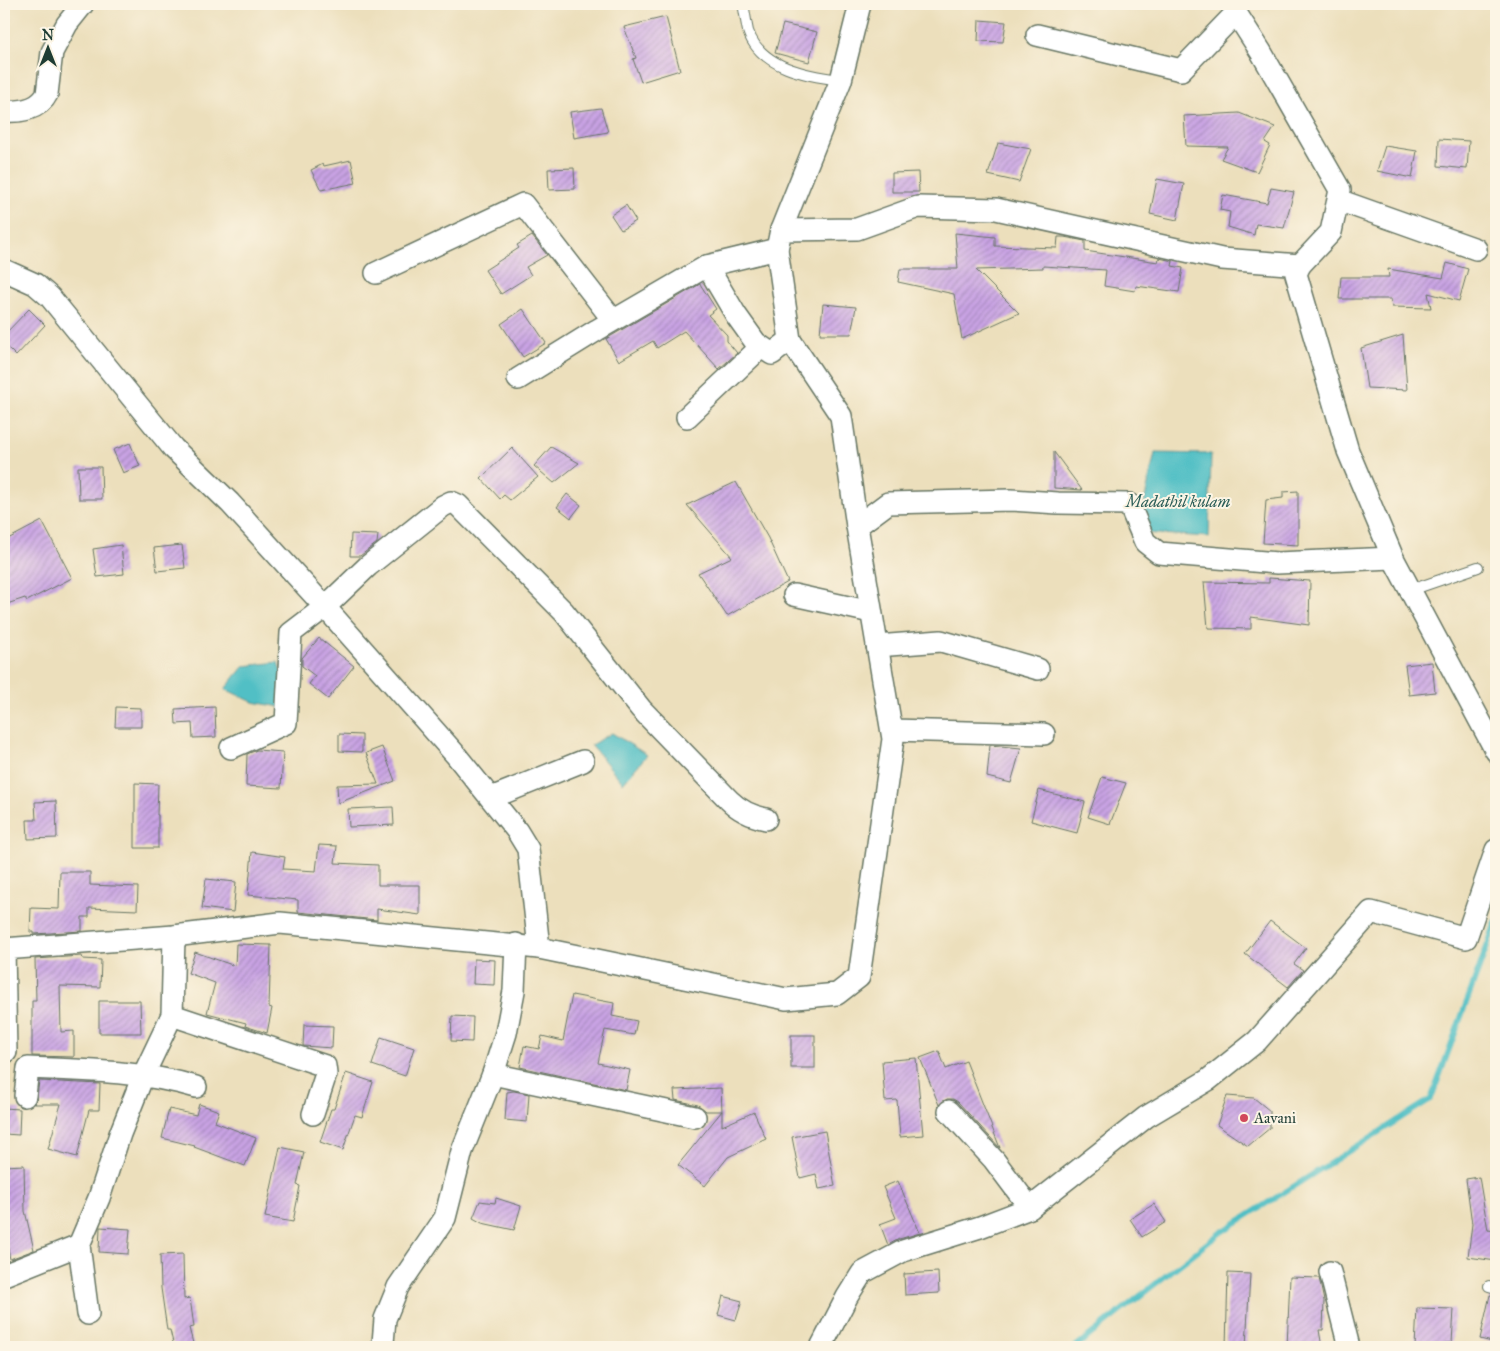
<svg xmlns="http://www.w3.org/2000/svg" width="1500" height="1351" viewBox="0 0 1500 1351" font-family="'IM FELL Great Primer',serif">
  <defs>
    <pattern id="building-hatch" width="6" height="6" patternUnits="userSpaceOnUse" patternTransform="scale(1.25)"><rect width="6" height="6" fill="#c9a3e4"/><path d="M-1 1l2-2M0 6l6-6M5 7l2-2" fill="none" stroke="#a386ba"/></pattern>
  </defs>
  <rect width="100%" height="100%" fill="#fcf5e5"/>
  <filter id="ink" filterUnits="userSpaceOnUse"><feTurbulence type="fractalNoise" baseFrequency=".02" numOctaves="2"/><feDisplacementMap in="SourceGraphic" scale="10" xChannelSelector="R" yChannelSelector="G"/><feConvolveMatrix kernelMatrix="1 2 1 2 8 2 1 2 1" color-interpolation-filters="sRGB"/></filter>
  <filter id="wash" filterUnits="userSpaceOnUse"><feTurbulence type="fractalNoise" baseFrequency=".0096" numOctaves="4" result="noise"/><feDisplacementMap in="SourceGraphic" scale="20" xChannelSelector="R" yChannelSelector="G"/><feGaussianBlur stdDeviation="1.12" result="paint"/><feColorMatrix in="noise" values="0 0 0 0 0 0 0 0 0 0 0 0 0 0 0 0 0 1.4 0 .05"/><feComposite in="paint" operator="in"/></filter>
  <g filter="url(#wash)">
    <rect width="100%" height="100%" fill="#ecdfbc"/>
    <g fill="#51bfc5" stroke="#387e7c">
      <polygon points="1155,453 1211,454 1209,537 1142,533 1145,498"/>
      <polygon points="278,662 292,709 253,702 225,689 244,666"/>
      <polygon points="612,733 647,755 623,783 591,745"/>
    </g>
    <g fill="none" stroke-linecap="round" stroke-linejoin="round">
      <polyline stroke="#51bfc5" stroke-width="5.5" points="1075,1347 1220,1233 1431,1099 1496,922"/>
    </g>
    <g id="blocks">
      <g fill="url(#building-hatch)">
        <polygon points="666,17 680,70 641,82 633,59 636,58 624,27"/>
        <polygon points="979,20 1006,22 1003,42 978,41"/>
        <polygon points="783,24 817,32 809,62 775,53"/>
        <polygon points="601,108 608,132 574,138 570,112"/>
        <polygon points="1239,113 1275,127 1265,142 1270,145 1257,172 1221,159 1228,147 1186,146 1184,116"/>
        <polygon points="1439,139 1469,141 1467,169 1438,166"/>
        <polygon points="998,143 1031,149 1019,182 988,175"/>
        <polygon points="1385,146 1417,151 1412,178 1377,171"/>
        <polygon points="351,160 356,183 321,190 311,170 323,164 324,166"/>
        <polygon points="574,168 575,189 549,190 548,169"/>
        <polygon points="918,172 919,192 892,192 892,173"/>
        <polygon points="1157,179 1184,184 1177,220 1150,214"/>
        <polygon points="1271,188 1294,192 1284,228 1256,224 1254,235 1228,227 1230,212 1220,210 1223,195 1267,203"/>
        <polygon points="626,205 636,221 621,230 611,215"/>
        <polygon points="955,233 995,237 995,246 1057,248 1058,237 1064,237 1085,241 1085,251 1158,262 1159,258 1173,261 1172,266 1183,268 1179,292 1136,286 1135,291 1104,286 1106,270 1043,266 1043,268 976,270 1019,313 962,339 954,294 898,282 900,269 958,269"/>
        <polygon points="532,236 547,255 526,267 531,275 501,294 485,270 519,248 517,245"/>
        <polygon points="1447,263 1468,269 1459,301 1428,293 1431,308 1392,307 1391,299 1339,299 1341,277 1389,277 1388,269 1443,278"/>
        <polygon points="700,284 716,309 708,315 727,335 727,341 737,353 719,369 684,331 657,348 653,341 619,361 606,339"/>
        <polygon points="823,304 856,307 851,334 820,334"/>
        <polygon points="29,309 45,325 16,356 4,344 4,335"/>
        <polygon points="523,309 546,343 523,357 501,324"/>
        <polygon points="1403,335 1407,390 1367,388 1361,348"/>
        <polygon points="130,443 140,466 123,473 113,450"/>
        <polygon points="551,447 579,463 554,483 534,466"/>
        <polygon points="512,448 538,477 510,500 504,495 500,499 481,478"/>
        <polygon points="1054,452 1082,490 1054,488"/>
        <polygon points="78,467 101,467 102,499 79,499"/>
        <polygon points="736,482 768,538 788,582 727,616 698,573 732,557 687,505"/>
        <polygon points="1298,491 1298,545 1263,543 1266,500 1283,498 1283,492"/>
        <polygon points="567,494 581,505 571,518 557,507"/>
        <polygon points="42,521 72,578 27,601 25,598 4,605 4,541"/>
        <polygon points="351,534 378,535 377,543 360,556 350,556"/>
        <polygon points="121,545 124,574 97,577 93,549"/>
        <polygon points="182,545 185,568 157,571 154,548"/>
        <polygon points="1269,578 1310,581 1309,625 1251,617 1251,629 1208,628 1204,582 1269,583"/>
        <polygon points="319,638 354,666 328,699 309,684 315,676 302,666 302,658"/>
        <polygon points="1432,662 1435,692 1409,695 1405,665"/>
        <polygon points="116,707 141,708 141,727 115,727"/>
        <polygon points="215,707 216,737 193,738 192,723 176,724 175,709"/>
        <polygon points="339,734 362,735 362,752 339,751"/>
        <polygon points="990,745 1021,748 1011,783 987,777"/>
        <polygon points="382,747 395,781 338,803 337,785 378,784 366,753"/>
        <polygon points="257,750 283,752 281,788 246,786 247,754"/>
        <polygon points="1102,777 1126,783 1110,824 1088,817"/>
        <polygon points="135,783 158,784 157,815 158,815 158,848 135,848"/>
        <polygon points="1039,790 1085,802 1077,833 1031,821"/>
        <polygon points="56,801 57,838 28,839 27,820 36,820 35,802"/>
        <polygon points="393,807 394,825 349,827 348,809"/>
        <polygon points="319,845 337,846 335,863 378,865 378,885 420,885 420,915 377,909 377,920 298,912 298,900 248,895 252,852 285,857 283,869 316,871"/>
        <polygon points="60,872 90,872 90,885 138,887 137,910 89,908 89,917 82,917 82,931 34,934 34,932 30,932 31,908 59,909"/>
        <polygon points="206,879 236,882 233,912 202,908"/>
        <polygon points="1270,921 1306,948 1294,964 1303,970 1288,987 1245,954"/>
        <polygon points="236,944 271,945 269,1007 272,1008 267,1033 245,1026 246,1023 207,1013 215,983 188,973 195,952 235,966"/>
        <polygon points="82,956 83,959 101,960 100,987 60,986 61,1032 74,1031 74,1057 32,1056 32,1001 36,1001 35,959"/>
        <polygon points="474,959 495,960 494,985 473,984"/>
        <polygon points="572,995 614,1003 612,1016 637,1021 634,1035 605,1030 598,1063 630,1070 626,1090 520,1067 524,1046 539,1049 542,1036 563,1041"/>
        <polygon points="99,1001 140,1001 141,1033 99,1033"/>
        <polygon points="452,1016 473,1017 472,1042 451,1041"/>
        <polygon points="304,1025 333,1026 332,1048 303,1046"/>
        <rect x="791" y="1035" width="24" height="33"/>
        <polygon points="381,1037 414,1048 405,1076 372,1065"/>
        <polygon points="939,1051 946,1069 966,1061 1000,1148 958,1102 953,1099 947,1099 939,1105 920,1058"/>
        <polygon points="916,1058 923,1135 900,1137 897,1100 885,1101 882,1061"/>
        <polygon points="346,1073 373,1082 362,1117 355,1115 343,1150 320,1142 331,1109 334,1109"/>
        <polygon points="39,1081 100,1084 99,1110 89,1110 77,1157 48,1149 61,1104 34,1104 37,1097"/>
        <polygon points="721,1088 722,1111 706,1111 698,1105 675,1100 674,1090"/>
        <polygon points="514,1091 529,1094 527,1122 505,1120 507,1092"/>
        <polygon points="1227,1096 1254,1098 1270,1111 1270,1128 1248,1146 1217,1125"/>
        <polygon points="199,1104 219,1111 215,1122 256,1138 245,1166 194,1147 195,1146 162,1138 169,1109 196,1115"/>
        <polygon points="4,1108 20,1109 19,1135 4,1134"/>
        <polygon points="722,1111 722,1126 754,1112 766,1139 728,1157 705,1186 678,1165"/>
        <polygon points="825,1131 835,1186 819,1189 816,1174 800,1178 792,1137"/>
        <polygon points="280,1147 304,1152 297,1185 300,1186 293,1222 265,1217"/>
        <polygon points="24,1165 25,1211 34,1250 10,1259 4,1230 4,1166"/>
        <polygon points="1479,1177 1488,1230 1496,1231 1496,1261 1468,1257 1472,1224 1466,1179"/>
        <polygon points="898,1181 920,1233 899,1239 888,1245 880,1224 896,1218 883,1187"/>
        <polygon points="496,1198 521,1206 514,1230 482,1223 473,1218 480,1201 495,1203"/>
        <polygon points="1154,1204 1166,1222 1142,1237 1130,1219"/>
        <polygon points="100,1227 130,1229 128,1254 99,1252"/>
        <polygon points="183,1254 184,1299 190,1298 194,1327 189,1328 194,1347 174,1347 170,1330 167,1330 161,1288 160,1255"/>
        <polygon points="938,1272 939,1293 905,1295 904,1274"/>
        <polygon points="1228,1273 1250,1274 1246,1347 1226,1347"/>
        <polygon points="1290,1277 1319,1278 1324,1301 1323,1330 1319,1330 1322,1347 1287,1347"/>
        <polygon points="1490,1295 1496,1296 1496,1343 1480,1339"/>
        <polygon points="723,1296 742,1301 736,1320 718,1315"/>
        <polygon points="1417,1308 1454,1309 1452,1343 1445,1343 1445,1347 1415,1347"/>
      </g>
    </g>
  </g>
  <g filter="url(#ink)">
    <use href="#blocks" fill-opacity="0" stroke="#677664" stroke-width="1"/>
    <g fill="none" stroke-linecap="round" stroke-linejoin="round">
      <g stroke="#677664" stroke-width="12">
        <g id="service">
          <path d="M743,4c2,9 3,18 5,27 12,37 60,45 93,49"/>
          <polyline points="1411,590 1478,567"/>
          <polyline points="1489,1286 1496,1288"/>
        </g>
      </g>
      <g stroke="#677664" stroke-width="24">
        <g id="minor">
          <polyline points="1037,35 1181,70 1236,13"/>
          <path d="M4,111c15,1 35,-1 43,-17l5,-42 15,-28 16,-20"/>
          <polyline points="1338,200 1476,249"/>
          <polyline points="781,230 841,80 860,4"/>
          <polyline points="1300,265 1296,274 1348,451 1393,558 1496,751"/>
          <polyline points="707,266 777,249"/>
          <polyline points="4,270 35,284 50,297 173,448 230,503 325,607 455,754 517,831 528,849 539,948"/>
          <polyline points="376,273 523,204 613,320"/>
          <polyline points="518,379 597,330 707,266 736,315 756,343 772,354 790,340"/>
          <polyline points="687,417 761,347"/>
          <polyline points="857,526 888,503 1011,500 1058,503 1129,504 1145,542 1159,553 1277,563 1393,558"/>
          <polyline points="794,595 871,612"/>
          <polyline points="877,646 941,641 1038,669"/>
          <polyline points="892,730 1044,734"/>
          <path d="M231,748l55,-25 5,-90 34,-26 43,-41 75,-60 8,-4 7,3 106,107 77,97 88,91c11,11 22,16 37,19"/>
          <polyline points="491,798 583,761"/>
          <polyline points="4,949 174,936 280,923 539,948 786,999 837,994 859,977 893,739 857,526 841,416 790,340 777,249 781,230 857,229 918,207 996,209 1222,259 1300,265 1331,232 1340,190 1261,52 1236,13 1234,4"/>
          <polyline points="4,949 6,1052"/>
          <polyline points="172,1015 325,1066 326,1074 313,1114"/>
          <polyline points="493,1074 695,1117"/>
          <path d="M25,1096l3,-28c56,2 114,3 168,19"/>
          <polyline points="949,1111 994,1160 1030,1208"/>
          <polyline points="1330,1272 1349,1347"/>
          <polyline points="4,1275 79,1245"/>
          <polyline points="88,1314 79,1245 99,1198 120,1134 143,1076 172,1015 174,936"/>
          <polyline points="385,1347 383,1343 385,1319 398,1287 445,1218 462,1151 493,1074 506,1033 514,991 516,944"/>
          <polyline points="821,1347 847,1297 862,1273 903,1251 980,1227 1030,1208 1146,1117 1208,1080 1257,1041 1371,912 1466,938 1496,850"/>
        </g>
      </g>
      <use href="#service" stroke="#fff" stroke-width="10"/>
      <use href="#minor" stroke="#fff" stroke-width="21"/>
    </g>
  </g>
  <circle fill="#d1495b" stroke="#fcf5e5" stroke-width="2" cx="1244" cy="1118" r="5"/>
  <g text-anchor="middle" stroke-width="4" stroke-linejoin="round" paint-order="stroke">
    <g font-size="15" fill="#1f3d34" stroke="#fcf5e5" text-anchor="start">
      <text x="1254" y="1123">Aavani</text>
    </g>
    <g font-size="16" font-style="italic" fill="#2c5e58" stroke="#fcf5e5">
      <text x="1178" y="507">Madathil kulam</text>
    </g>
  </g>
  <rect width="1500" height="1351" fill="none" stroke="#fcf5e5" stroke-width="20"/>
  <g transform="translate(48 48)" stroke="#fcf5e5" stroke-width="4" paint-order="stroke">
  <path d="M0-4L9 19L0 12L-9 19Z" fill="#1f3d34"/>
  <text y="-8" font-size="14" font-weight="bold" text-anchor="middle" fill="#1f3d34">N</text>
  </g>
</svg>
